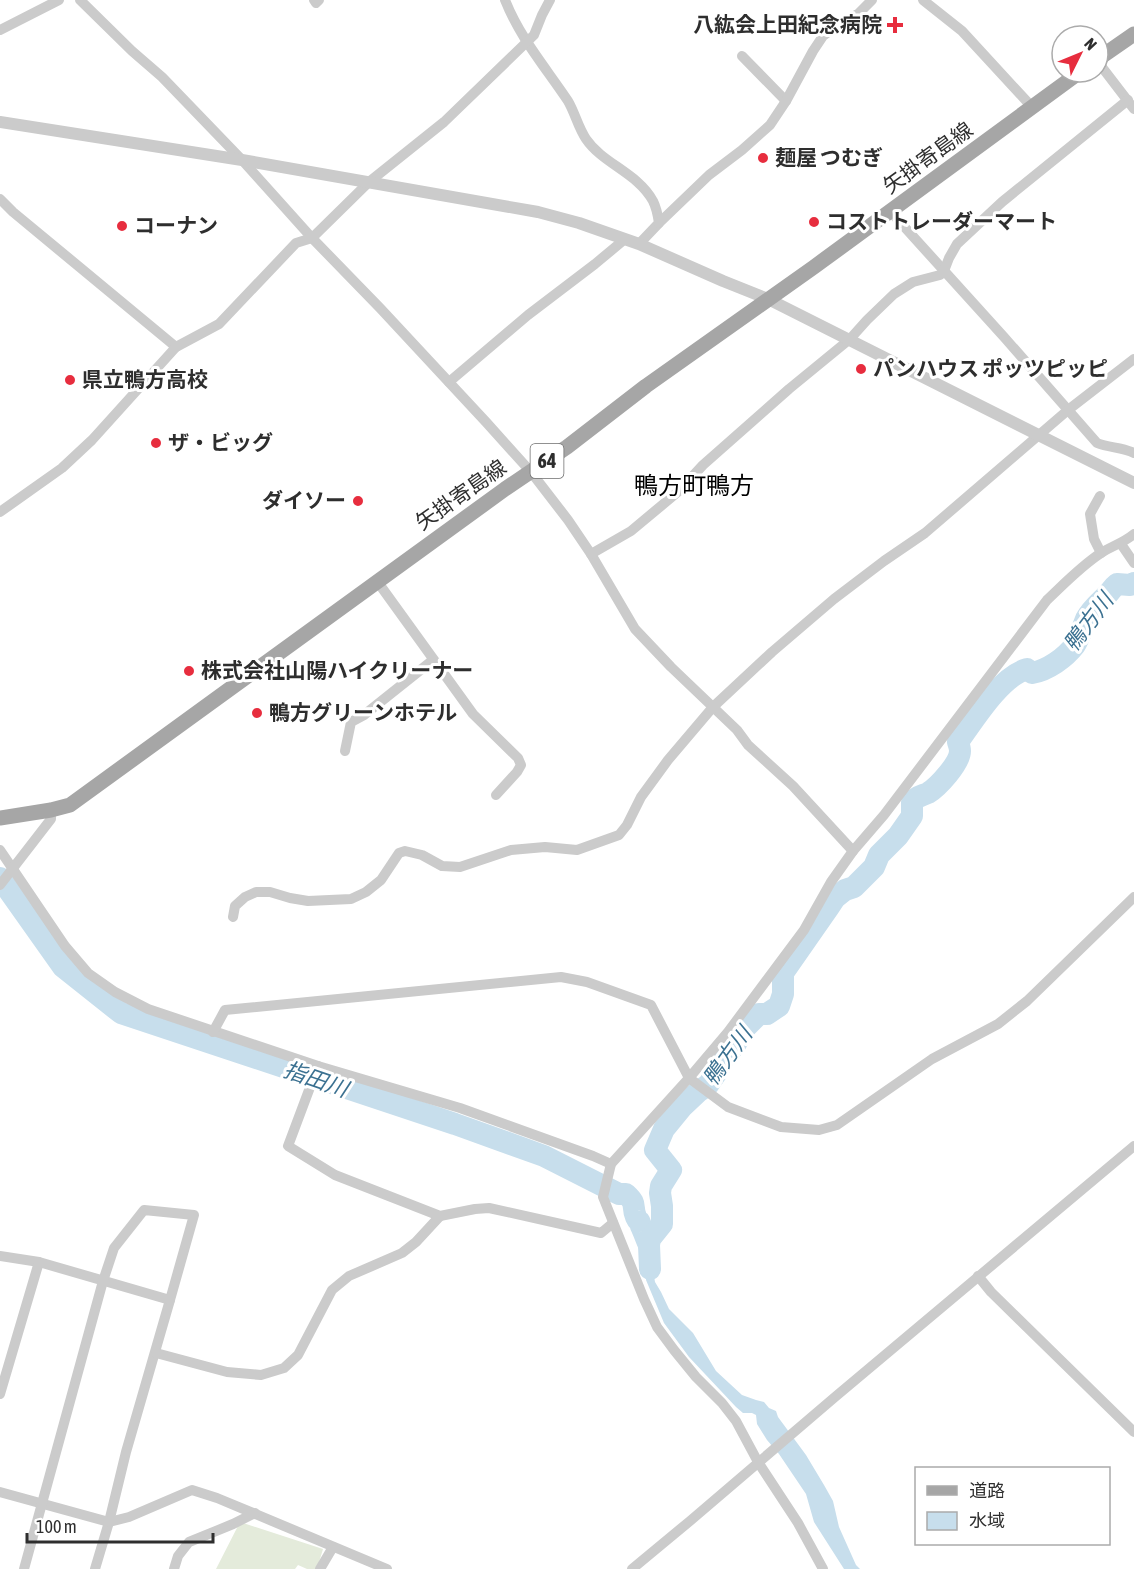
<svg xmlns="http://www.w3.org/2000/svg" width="1134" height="1569" viewBox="0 0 1134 1569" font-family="'Asap Condensed','Noto Sans JP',sans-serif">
  <rect width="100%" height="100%" fill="#fff"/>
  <polygon fill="#e4ebdb" points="240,1522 323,1549 317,1569 307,1569 298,1565 295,1569 216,1569"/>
  <polygon fill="#c7deec" points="655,1240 653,1252 656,1265 654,1276 655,1282 661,1292 669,1309 693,1333 716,1371 742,1395 756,1400 764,1402 769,1408 776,1411 778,1417 806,1455 824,1485 833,1501 839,1527 856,1565 860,1569 844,1569 814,1522 806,1494 779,1454 767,1440 757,1424 756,1415 752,1413 743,1413 736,1407 689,1357 664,1323 646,1280 647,1269 644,1241"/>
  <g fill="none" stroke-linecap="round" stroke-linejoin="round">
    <g stroke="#c7deec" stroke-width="22">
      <path d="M0,878l63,89 58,46 334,111 89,32 75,38h7c12,11 5,11 10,23 4,9 2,-1 5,9 3,6 5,13 8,19"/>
      <path d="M650,1269l-1,-24 1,-6 12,-15v-18l-2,-13 1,-7 10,-16 -16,-20 9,-21 18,-22 17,-16 9,-6 9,-13 7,-14 11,-13 10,-17 14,-14h8l12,-8 4,-12v-21l46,-66 6,-9 10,-8 9,-3 20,-20 5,-12 19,-19 14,-20v-14c5,-6 9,-6 16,-9 10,-6 32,-30 32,-42 0,-3 -1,-6 -2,-9 16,-22 42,-65 69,-73l5,4c16,-3 33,-15 43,-28 4,-6 8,-19 11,-26 5,-10 14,-17 22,-25 3,-3 5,-7 9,-10l13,1 4,-2"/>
    </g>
    <g stroke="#cbcbcb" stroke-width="10">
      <polyline points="80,0 132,51 162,77 242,160 312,238 380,308 486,422 531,472 568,520 591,554 635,629 671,667 737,730 748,745 793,786 853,851"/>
      <polyline points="314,0 316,3 319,0"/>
      <path d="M505,0c15,38 41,68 63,101 7,12 10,26 18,38 17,25 52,34 67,62 3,6 5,15 6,22l-20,21"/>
      <polyline points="923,0 962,31 1032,107"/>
      <polyline points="0,30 59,0"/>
      <polyline points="742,56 786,101"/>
      <polyline points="1098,62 1134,109"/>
      <polyline points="0,199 13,212 176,347"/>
      <path d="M890,211l114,126 93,106c12,5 25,4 37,10"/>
      <polyline points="659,223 709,175 742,150 770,125 786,101 813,51 823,36 838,25 858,14 872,0"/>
      <polyline points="449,382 528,315 595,264 625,239"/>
      <polyline points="1100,496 1090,514 1094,539 1101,553"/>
      <polyline points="0,512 62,468 92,440 176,347 219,324 296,243 312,238 369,182 444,122 534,35 542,15 550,0"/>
      <polyline points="1121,544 1134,563"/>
      <polyline points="591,554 631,531 679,491 703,465 789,389 850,339 867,320 894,294 913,282 940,275 944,271 949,258 957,244 1002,202 1128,100"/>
      <polyline points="377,581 473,714 518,758 521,765 517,772 496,795"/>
      <polyline points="345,751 351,722 364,715 433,660"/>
      <polyline points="0,850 65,946 88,973 115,992 148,1009 318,1066 460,1108 593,1156 611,1164"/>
      <polyline points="0,885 51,819 51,810"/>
      <polyline points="233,917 235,906 245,897 256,892 270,892 290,898 308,901 351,899 366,892 381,880 399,853 405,851 422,855 442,866 460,867 511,850 545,847 577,850 619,835 627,825 641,797 668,760 713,707 772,652 834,599 884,561 925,533 1068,410 1134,359"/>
      <polyline points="213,1032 225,1010 561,977 587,982 651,1005 689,1078 728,1107 781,1127 819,1130 837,1125 932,1059 998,1024 1027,1001 1134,897"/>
      <polyline points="318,1066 288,1146 335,1175 440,1216 475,1209 489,1208 601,1233 613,1223"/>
      <polyline points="0,1256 39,1262 170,1300 126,1452 109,1522 95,1569"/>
      <polyline points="978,1276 991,1292 1134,1432"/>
      <polyline points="156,1353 227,1372 261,1375 284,1368 298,1355 332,1290 349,1276 402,1253 416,1242 440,1216"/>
      <polyline points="0,1394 39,1262"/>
      <polyline points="0,1492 109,1522 129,1517 192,1490 217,1498 387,1569"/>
      <polyline points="24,1569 103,1281 114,1248 144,1210 194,1215 170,1300"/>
      <polyline points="174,1569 178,1556 189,1542 233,1524 255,1513"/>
      <polyline points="320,1569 333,1547"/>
      <polyline points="632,1569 690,1521 835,1397 1134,1146"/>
      <path d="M823,1569l-25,-46 -40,-61 -22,-41 -14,-18 -26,-26 -22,-27 -17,-23 -13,-28 -41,-102 8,-33 78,-86 39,-46 76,-102 27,-48 22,-31 31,-36 163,-215c17,-16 34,-34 54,-47 11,-7 22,-10 33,-19"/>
    </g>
    <polyline stroke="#cbcbcb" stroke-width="12" points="0,122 242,160 538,212 579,223 639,244 723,281 768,299 1134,483"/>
    <g stroke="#a6a6a6" stroke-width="15">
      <polyline points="1098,59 1134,34"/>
      <polyline points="0,818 51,810 70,805 505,489 567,447 646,386 814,267 1080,72"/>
    </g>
  </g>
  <g fill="#e72d3e" stroke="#fff" stroke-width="2">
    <path d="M892 16h6v6h6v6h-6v6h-6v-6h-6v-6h6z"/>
    <circle cx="763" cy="158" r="6"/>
    <circle cx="814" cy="222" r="6"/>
    <circle cx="122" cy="226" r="6"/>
    <circle cx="861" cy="369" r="6"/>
    <circle cx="70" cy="380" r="6"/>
    <circle cx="156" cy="443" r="6"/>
    <circle cx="358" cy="501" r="6"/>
    <circle cx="189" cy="671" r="6"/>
    <circle cx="257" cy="713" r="6"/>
  </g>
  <g text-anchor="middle" stroke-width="6" stroke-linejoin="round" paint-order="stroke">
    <rect fill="#fff" stroke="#6d6d6d" stroke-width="1.5" x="530.5" y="444" width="33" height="34" rx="4.5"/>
    <g font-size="20" font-weight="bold" fill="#2e2e2e">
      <text x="547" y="468">64</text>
    </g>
    <g font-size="21" font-weight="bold" fill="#2e2e2e" stroke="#fff" text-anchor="start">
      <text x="882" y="32" text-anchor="end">八紘会上田紀念病院</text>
      <text x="775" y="165">麺屋 つむぎ</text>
      <text x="826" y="229">コストトレーダーマート</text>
      <text x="134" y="233">コーナン</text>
      <text x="873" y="376">パンハウス ポッツピッピ</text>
      <text x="82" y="387">県立鴨方高校</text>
      <text x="168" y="450">ザ・ビッグ</text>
      <text x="346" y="508" text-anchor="end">ダイソー</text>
      <text x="201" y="678">株式会社山陽ハイクリーナー</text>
      <text x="269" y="720">鴨方グリーンホテル</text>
    </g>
    <g font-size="21" fill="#2e2e2e" stroke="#fff">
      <text transform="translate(928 158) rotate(-36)" y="7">矢掛寄島線</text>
      <text transform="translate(461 495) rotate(-35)" y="7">矢掛寄島線</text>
    </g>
    <g font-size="22" font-style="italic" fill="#3b7191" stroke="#fff">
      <text transform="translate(1088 622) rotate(-53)" y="8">鴨方川</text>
      <text transform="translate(727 1056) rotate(-54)" y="8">鴨方川</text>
      <text transform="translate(316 1079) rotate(19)" y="8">指田川</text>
    </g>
    <g font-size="24" fill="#000" stroke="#fff">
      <text x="694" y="494">鴨方町鴨方</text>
    </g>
  </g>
  <rect x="915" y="1467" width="195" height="78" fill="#ffffff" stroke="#ababab" stroke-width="1.5"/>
  <rect x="927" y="1486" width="30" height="9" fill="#a6a6a6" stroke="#ababab" stroke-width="1.5"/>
  <text x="969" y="1497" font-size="18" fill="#2e2e2e">道路</text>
  <rect x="927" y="1512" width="30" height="18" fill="#c7deec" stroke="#ababab" stroke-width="1.5"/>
  <text x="969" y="1527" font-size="18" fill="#2e2e2e">水域</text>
  <g transform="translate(1080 54) rotate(47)"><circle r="28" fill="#ffffff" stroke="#ababab" stroke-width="1.5"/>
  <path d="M0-4.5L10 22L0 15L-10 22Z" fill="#e72d3e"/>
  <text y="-9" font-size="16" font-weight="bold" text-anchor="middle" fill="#2e2e2e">N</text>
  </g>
  <path d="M27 1533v9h186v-9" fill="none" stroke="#2e2e2e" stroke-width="3"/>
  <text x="36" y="1533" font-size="18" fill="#2e2e2e" stroke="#ffffff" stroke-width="4.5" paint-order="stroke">100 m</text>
</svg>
